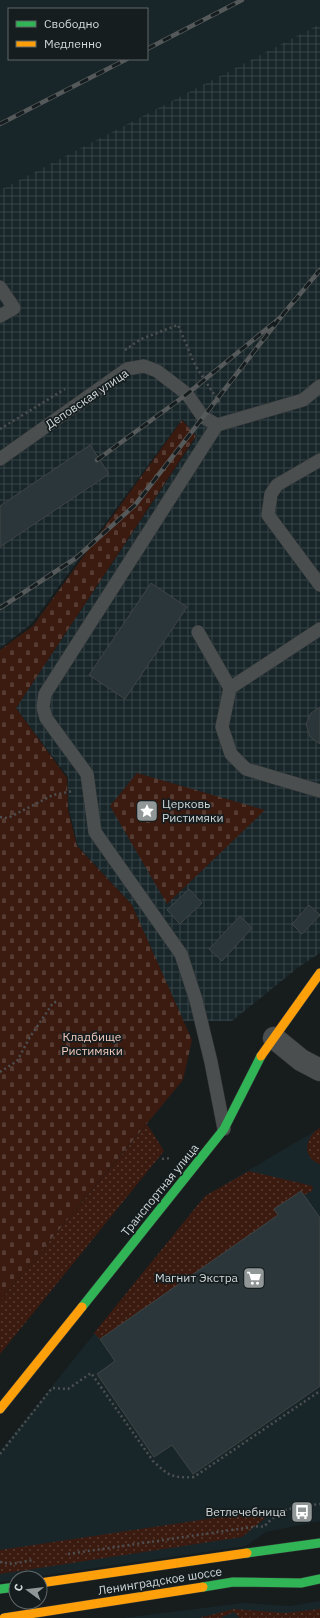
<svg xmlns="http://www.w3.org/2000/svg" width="320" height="1618" viewBox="0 0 320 1618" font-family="'IBM Plex Sans',sans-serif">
  <defs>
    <pattern id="industrial-grid" width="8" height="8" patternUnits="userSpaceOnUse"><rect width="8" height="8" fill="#18262a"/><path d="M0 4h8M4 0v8" fill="none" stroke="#394548"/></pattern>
    <pattern id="grass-dots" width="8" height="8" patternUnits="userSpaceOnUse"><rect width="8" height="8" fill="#3b1a10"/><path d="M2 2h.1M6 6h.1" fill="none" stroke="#563b32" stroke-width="1.8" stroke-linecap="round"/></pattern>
    <pattern id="cemetery-stones" width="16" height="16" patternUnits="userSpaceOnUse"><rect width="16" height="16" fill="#3b1a10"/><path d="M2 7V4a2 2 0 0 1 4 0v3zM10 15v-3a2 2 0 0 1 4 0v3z" fill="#563b32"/></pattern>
  </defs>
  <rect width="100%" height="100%" fill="#171c1d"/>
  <g fill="#18262a" fill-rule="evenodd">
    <path d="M0,0h320v24l-320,166zM9,9h138v50h-138z"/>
    <polygon points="320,1128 320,1521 266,1532 246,1546 0,1582 0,1451 205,1196"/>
    <polygon points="320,1601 320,1618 123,1618 244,1603 291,1606"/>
  </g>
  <polygon fill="url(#industrial-grid)" points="320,24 320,953 300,966 232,1021 183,1021 132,905 78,846 69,810 68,777 16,708 197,436 182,419 31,624 0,648 0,190"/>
  <g fill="url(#grass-dots)">
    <polygon points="147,1124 164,1151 0,1354 0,1301"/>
    <path d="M320,1128v36c-19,-6 -15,-28 0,-36z"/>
    <polygon points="249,1171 313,1186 312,1191 304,1195 301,1191 275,1209 278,1215 100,1339 94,1333 205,1196"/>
    <polygon points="267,1510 269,1515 242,1537 0,1574 0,1550"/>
    <polygon points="234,1609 285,1613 320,1609 320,1618 240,1618 234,1612 220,1618 199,1618"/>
  </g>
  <g fill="url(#cemetery-stones)">
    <polygon points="182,420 196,436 16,708 67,778 68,810 77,846 132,905 192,1040 183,1080 0,1301 0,650 33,626"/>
    <polygon points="137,773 265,810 167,904 110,806"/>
  </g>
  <g fill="#2a3639" stroke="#404445">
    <polygon points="90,445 109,474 0,547 0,506"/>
    <polygon points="151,583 187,607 125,699 89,675"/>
    <polygon points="320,707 320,744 310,737 306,724 311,713"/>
    <polygon points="189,889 202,903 180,924 167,910"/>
    <polygon points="309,905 320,915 302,934 292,924"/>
    <polygon points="240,916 252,928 222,961 209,949"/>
    <polygon points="301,1191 320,1218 320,1386 193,1474 172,1445 154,1457 97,1374 115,1361 100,1339 278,1215 274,1209"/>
    <polygon points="309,1508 310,1514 294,1517 293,1511"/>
  </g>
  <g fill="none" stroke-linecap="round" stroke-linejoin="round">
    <g stroke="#343839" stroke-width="14">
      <g id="lane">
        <polyline points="0,287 14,308 0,316"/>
        <polyline points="217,425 45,694 43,707 46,718 87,774 95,832 181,954 196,1000 211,1062 224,1129"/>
        <polyline points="0,459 127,369 144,366 157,371 187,394 203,417 217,425 303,400 320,386"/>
        <polyline points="320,460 277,485 271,494 268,515 320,585"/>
        <polyline points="320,629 230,688 222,727 231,754 246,769 320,791"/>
        <polyline points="198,632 230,688"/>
      </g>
    </g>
    <g stroke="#343839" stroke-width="23">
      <polyline id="street" points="274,1038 301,1060 320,1070"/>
    </g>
    <g stroke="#343839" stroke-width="10">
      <g id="fast">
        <polyline points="82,1307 224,1129 261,1056"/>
        <polyline points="247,1553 320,1543"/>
        <polyline points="203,1587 233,1582 301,1583 320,1579"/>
        <polyline points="0,1589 16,1587"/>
      </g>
    </g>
    <g stroke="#343839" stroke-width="10">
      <g id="slow">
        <polyline points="261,1056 320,973"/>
        <polyline points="0,1409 82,1307"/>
        <polyline points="40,1583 247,1553"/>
        <polyline points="4,1618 203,1587"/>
      </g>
    </g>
    <g stroke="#4d5050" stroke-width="2.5" stroke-dasharray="2 3" stroke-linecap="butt">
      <polyline points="125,350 141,339 178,325 195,365 221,405"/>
      <polyline points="0,429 65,389"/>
      <polyline points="0,817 8,818 53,795 73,791"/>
      <polyline points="0,1072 17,1061 30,1037 53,1003 58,1001"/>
      <polyline points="162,1159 172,1158"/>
      <path d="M0,1454l52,-66 16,1 23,-16 62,88c16,15 19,17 41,16l126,-86"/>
      <path d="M68,1554l191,-28 5,1c18,-21 30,-19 56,-23"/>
      <polyline points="0,1562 12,1564 33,1560"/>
    </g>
    <use href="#lane" stroke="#4b4e4f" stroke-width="13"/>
    <use href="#street" stroke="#4b4e4f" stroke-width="22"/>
    <use href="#fast" stroke="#30b455" stroke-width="9"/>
    <use href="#slow" stroke="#ff9f0a" stroke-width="9"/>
    <g stroke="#565959" stroke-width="4.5">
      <g id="rail">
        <polyline points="147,49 242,0"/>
        <polyline points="0,124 127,59"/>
        <polyline points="97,460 187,394 280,318 320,270"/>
        <polyline points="0,608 76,558 135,505 280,318"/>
      </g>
    </g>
    <use href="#rail" stroke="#151d1f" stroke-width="3" stroke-dasharray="9" stroke-linecap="butt"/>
  </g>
  <defs>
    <g id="sight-square" transform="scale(1.15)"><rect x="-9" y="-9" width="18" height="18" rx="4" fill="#919697" stroke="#151d1f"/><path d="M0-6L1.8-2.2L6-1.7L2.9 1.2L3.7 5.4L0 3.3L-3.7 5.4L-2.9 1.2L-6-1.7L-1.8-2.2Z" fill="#fff"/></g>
    <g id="supermarket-square" transform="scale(1.15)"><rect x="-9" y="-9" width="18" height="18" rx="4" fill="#919697" stroke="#151d1f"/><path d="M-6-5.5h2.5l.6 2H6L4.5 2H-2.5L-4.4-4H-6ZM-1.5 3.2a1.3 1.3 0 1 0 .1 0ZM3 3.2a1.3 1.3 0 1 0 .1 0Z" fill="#fff"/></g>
    <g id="bus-square" transform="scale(1.15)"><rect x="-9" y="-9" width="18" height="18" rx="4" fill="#919697" stroke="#151d1f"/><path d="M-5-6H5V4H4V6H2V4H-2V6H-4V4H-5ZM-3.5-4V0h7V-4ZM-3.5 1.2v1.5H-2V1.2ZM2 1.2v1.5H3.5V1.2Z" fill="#fff"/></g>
  </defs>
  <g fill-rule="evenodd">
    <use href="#sight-square" x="147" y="811"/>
    <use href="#supermarket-square" x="254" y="1278"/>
    <use href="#bus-square" x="302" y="1512"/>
  </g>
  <g text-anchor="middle" stroke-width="3.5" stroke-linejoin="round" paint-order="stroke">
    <g font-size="12" fill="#d2d7d8" stroke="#151d1f">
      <text transform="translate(87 399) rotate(-34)" y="4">Деповская улица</text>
      <text transform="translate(160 1190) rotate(-51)" y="4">Транспортная улица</text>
      <text transform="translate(160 1581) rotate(-9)" y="4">Ленинградское шоссе</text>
    </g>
    <g font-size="12" fill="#d2d7d8" stroke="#151d1f" text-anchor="end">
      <text x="162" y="808" text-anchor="start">Церковь<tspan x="162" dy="14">Ристимяки</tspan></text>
      <text x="238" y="1282">Магнит Экстра</text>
      <text x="286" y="1516">Ветлечебница</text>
    </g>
    <g font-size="12" fill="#f4cabd" stroke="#151d1f">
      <text x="92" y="1041">Кладбище<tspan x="92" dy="14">Ристимяки</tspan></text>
    </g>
  </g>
  <rect x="8" y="8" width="140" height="52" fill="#151d1f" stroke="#616769"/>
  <rect x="16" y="21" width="20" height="6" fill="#30b455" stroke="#616769"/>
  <text x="44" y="28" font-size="12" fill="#d2d7d8">Свободно</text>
  <rect x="16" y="41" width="20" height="6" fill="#ff9f0a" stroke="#616769"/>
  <text x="44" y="48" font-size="12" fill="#d2d7d8">Медленно</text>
  <g transform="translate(28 1590) rotate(285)"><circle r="19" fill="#151d1f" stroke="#616769"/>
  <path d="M0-3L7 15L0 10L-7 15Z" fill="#919697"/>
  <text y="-6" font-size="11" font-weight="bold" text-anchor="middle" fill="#d2d7d8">С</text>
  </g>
</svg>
